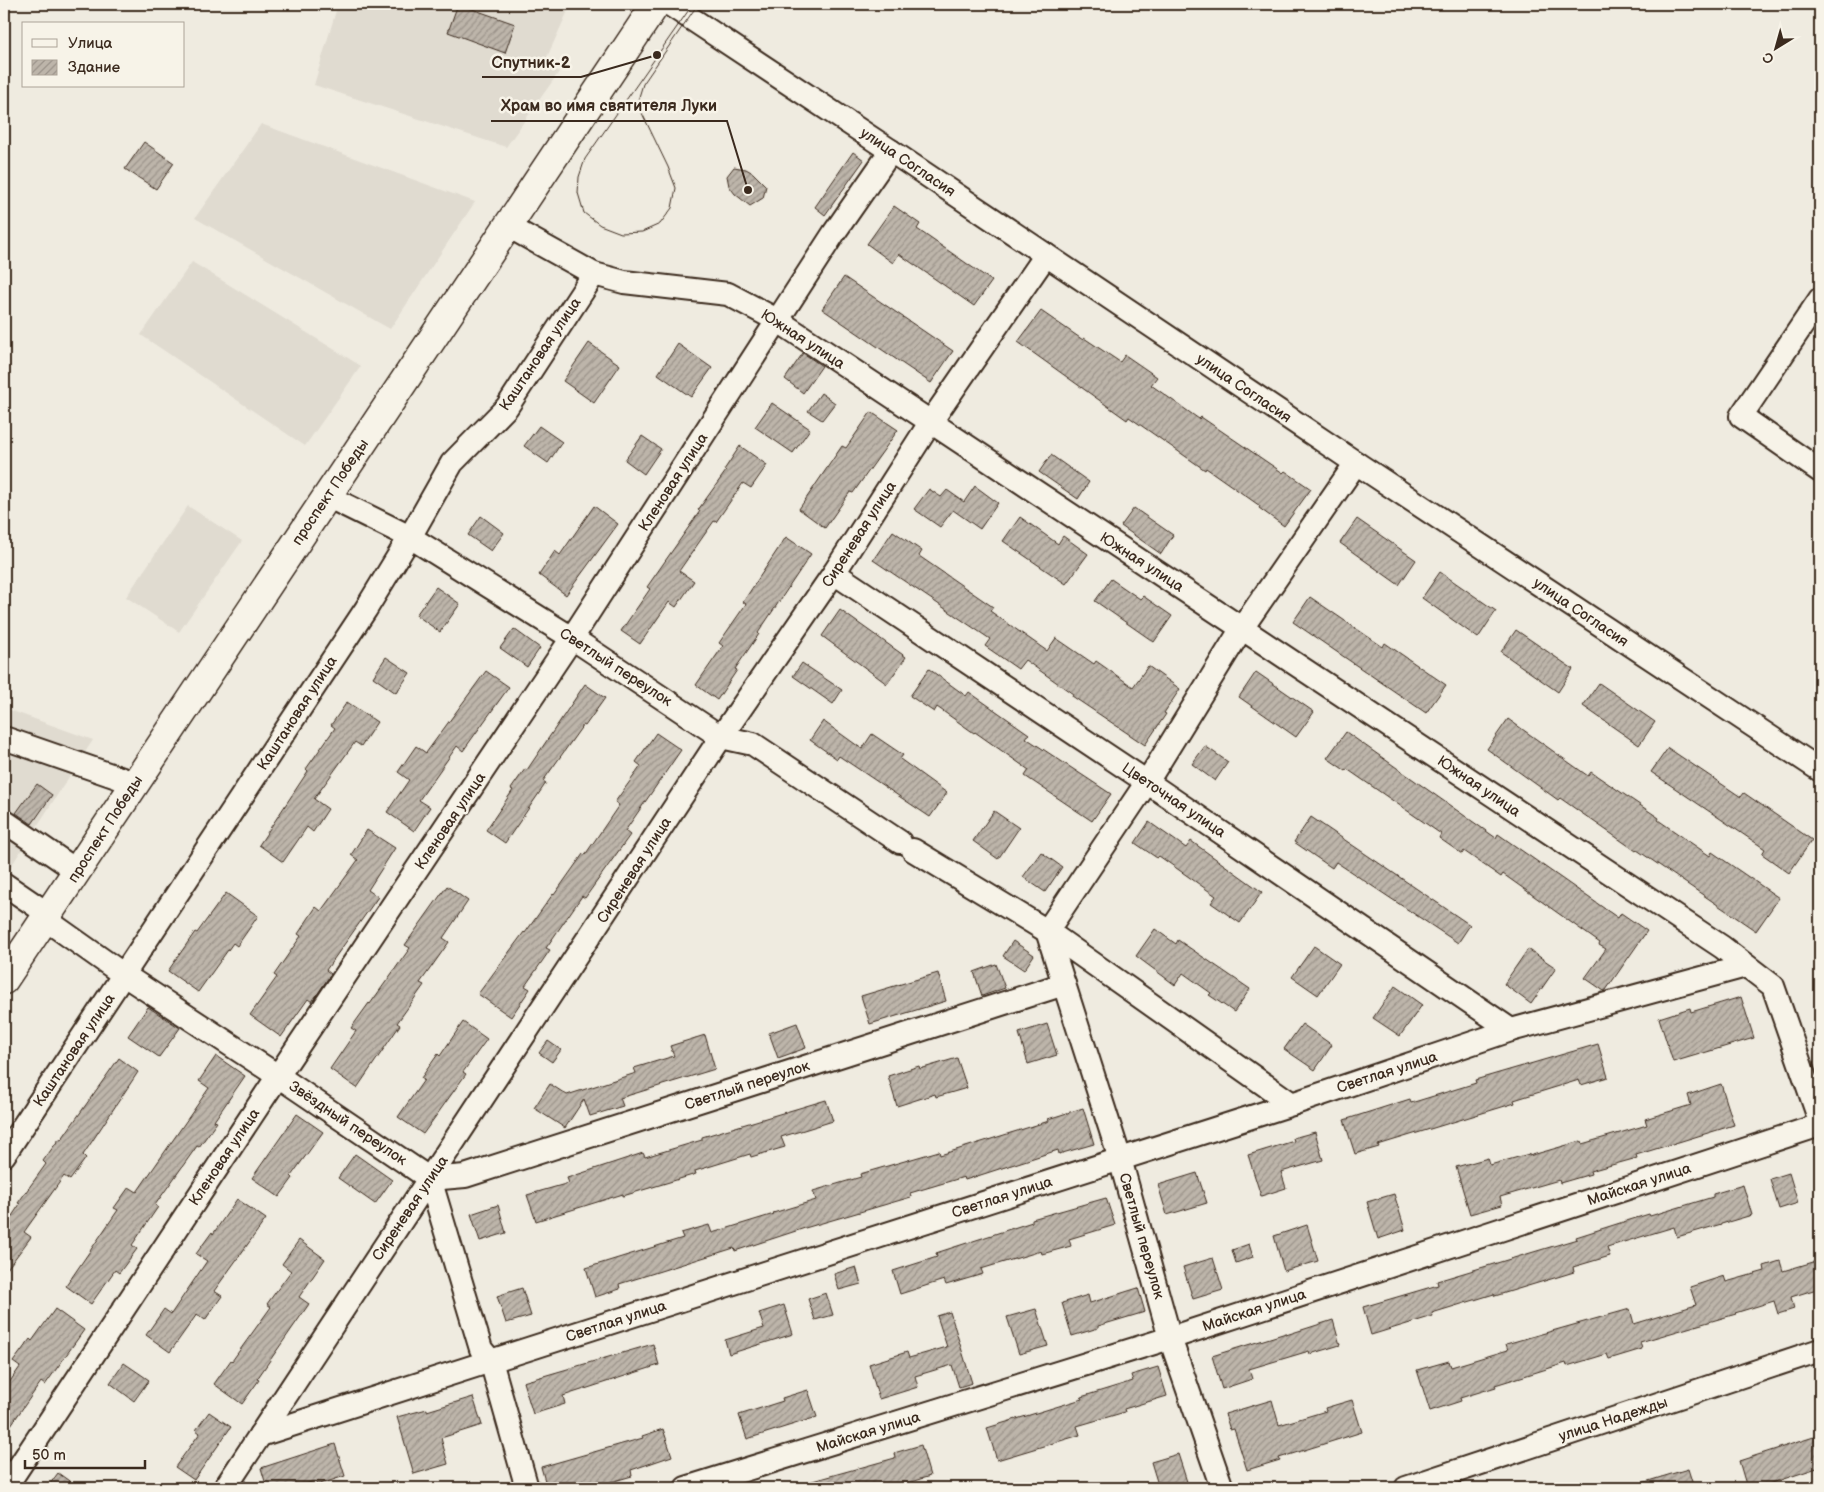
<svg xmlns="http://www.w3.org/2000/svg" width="1824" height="1492" viewBox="0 0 1824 1492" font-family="'Balsamiq Sans',sans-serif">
  <defs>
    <pattern id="building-hatch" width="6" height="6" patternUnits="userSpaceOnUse" patternTransform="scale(1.25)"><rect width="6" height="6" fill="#bdb5aa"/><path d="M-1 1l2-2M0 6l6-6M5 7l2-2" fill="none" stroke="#9b938a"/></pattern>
  </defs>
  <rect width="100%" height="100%" fill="#efebe0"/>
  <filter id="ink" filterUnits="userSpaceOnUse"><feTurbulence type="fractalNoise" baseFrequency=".02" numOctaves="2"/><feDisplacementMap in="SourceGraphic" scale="10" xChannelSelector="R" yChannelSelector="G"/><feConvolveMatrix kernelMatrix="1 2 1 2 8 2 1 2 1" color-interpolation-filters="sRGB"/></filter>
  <g filter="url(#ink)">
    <g fill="#e0dbd0">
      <polygon points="338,4 571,4 543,66 559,72 506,147 314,85"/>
      <polygon points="261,124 475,202 390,329 195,218"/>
      <polygon points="192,262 361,366 305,446 141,335"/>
      <polygon points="188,506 242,541 179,632 126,597"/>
      <polygon points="4,708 93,740 4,877"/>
    </g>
    <g fill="url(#building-hatch)" stroke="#3b2a1e">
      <polygon points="458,4 515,24 505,53 448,32"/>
      <polygon points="144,142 174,163 156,189 125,169"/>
      <polygon points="853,152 864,160 825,215 815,207"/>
      <polygon points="734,167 746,169 753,173 766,186 763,198 750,206 735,194 729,186 727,176"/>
      <polygon points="894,206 920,224 917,229 992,281 974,306 899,254 893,263 867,244"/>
      <polygon points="844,277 953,351 931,383 822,309"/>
      <polygon points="1041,311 1083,340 1084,338 1120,362 1125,355 1157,377 1151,385 1199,419 1201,417 1283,473 1285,471 1311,489 1284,526 1259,508 1260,506 1206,468 1205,470 1129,417 1127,420 1018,342"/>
      <polygon points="589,343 620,365 594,403 563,381"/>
      <polygon points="678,344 712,368 691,397 658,374"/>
      <polygon points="803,353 822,366 803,393 785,379"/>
      <polygon points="821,393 835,403 822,420 808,411"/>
      <polygon points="772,403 810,429 793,453 755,427"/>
      <polygon points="871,412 898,430 853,493 850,492 825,528 799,509 842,446 846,448"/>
      <polygon points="539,426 562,442 548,463 524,446"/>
      <polygon points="642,436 661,449 644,474 625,460"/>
      <polygon points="740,446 767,465 751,488 743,483 716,522 714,521 679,571 694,581 676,607 669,602 640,644 621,631 650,589 647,587 700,511 698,510 726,471 724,470"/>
      <polygon points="1051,455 1089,482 1078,499 1039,472"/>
      <polygon points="975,486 998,503 980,529 953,510 940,527 914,509 929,489 941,497 947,490 964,502"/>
      <polygon points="594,506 618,524 566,595 539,575 555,551 560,555"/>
      <polygon points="1134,508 1173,535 1161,554 1121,526"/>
      <polygon points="481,516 504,533 491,551 468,535"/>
      <polygon points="1020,517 1058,544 1063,536 1088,554 1066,584 1003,541"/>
      <polygon points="1357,519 1416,560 1399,585 1340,543"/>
      <polygon points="893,531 922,551 919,556 993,607 990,611 1047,651 1056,638 1094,664 1096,661 1133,687 1148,666 1180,689 1164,713 1166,714 1145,745 1072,696 1073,694 1025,660 1018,669 985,646 990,639 873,560"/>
      <polygon points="786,537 811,554 758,633 759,634 735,669 737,670 717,700 696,685 723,646 719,643 746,604 743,602"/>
      <polygon points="1440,572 1496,611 1478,638 1422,598"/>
      <polygon points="1111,579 1140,599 1143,596 1172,616 1154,642 1095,601"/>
      <polygon points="436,587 460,604 440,632 416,615"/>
      <polygon points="1310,597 1383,647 1385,643 1446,685 1426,713 1293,622"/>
      <polygon points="840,610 906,657 887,684 822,636"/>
      <polygon points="514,629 540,648 527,667 500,648"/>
      <polygon points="1516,630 1573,669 1558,692 1501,652"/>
      <polygon points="386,657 410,673 396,693 373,677"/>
      <polygon points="802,663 842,690 833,704 793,676"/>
      <polygon points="929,669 966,696 969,692 1029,734 1026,738 1111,794 1092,821 1025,776 1029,770 975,732 974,733 937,707 934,712 910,696"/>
      <polygon points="486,671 509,687 463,751 457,746 419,800 430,807 414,831 387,812 409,780 398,772 416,746 426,753"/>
      <polygon points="1256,672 1314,712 1296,737 1239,697"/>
      <polygon points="1599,683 1655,722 1639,745 1583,706"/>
      <polygon points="585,684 605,698 585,726 583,725 543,781 546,783 505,843 486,830 513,790 511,789 525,769 527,770"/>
      <polygon points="347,702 377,722 361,746 355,742 314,799 328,809 313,832 307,827 283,862 259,845 308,771 306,769 335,728 331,725"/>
      <polygon points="1508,719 1588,776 1591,772 1659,818 1658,820 1710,856 1712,852 1779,898 1756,931 1637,850 1636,851 1560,798 1558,800 1487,749"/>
      <polygon points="823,721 862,749 872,734 903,755 900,759 947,793 930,817 839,756 837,759 810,740"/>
      <polygon points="1346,732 1496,838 1498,834 1618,918 1621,913 1647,931 1606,990 1604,991 1585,978 1606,949 1599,945 1600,943 1503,874 1501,877 1464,851 1462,854 1439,838 1441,834 1347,769 1346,771 1327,758"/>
      <polygon points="656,733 681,750 625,831 630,835 585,898 582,896 546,948 550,950 525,986 530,989 511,1017 478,994 524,932 525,933 553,894 554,895 583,854 585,855 619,805 615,802 641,766 636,762"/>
      <polygon points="1205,746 1228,762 1215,781 1192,764"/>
      <polygon points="1668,748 1741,797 1744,793 1812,840 1789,873 1762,854 1765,849 1651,772"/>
      <polygon points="37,784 52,795 32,824 16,813"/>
      <polygon points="994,811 1019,828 998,859 973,841"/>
      <polygon points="1311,817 1470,925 1458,943 1336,862 1332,868 1294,842"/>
      <polygon points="1149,822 1186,848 1191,841 1262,892 1240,923 1211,903 1216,896 1159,856 1157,858 1135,843"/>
      <polygon points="367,830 395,848 368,890 378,897 326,970 331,974 312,1002 308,999 281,1037 250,1015 277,977 274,975 301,936 298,934 316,907 321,911 358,860 351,855"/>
      <polygon points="1041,852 1062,867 1045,892 1023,877"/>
      <polygon points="447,886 468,901 443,938 449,942 420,983 424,985 397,1023 400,1025 357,1088 330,1069 356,1031 351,1028 369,1003 370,1004 410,948 405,945"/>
      <polygon points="226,893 258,916 237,946 233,943 198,992 168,971 195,932 197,933"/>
      <polygon points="1155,929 1176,944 1178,940 1250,989 1234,1012 1209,995 1211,993 1183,973 1175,985 1136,956"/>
      <polygon points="1013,941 1034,955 1024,970 1003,956"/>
      <polygon points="1314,946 1340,964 1318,995 1292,977"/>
      <polygon points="1528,949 1556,968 1531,1004 1504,984"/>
      <polygon points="996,964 1005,988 982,996 974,972"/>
      <polygon points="938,973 946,1001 870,1024 861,996"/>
      <polygon points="1395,986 1422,1005 1400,1036 1373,1018"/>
      <polygon points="1741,997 1754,1038 1673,1062 1659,1018 1690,1008 1691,1012"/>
      <polygon points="148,1007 180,1028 159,1057 128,1036"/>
      <polygon points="463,1022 487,1039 463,1072 466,1074 423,1134 398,1117 424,1080 421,1078 438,1054 440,1056"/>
      <polygon points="797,1023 806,1048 778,1058 769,1033"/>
      <polygon points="1047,1024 1057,1055 1028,1064 1019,1033"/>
      <polygon points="1302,1024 1332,1045 1315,1070 1284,1049"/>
      <polygon points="705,1035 715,1069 620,1098 623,1106 590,1116 584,1099 565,1128 534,1108 550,1084 567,1095 636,1073 634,1068 674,1056 670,1046"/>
      <polygon points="548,1041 561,1050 552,1062 539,1053"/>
      <polygon points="1598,1044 1608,1077 1581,1085 1579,1080 1514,1100 1515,1103 1378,1145 1379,1147 1355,1154 1344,1120 1410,1099 1411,1103 1476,1083 1475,1080"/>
      <polygon points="216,1056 245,1076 214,1121 217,1122 199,1147 197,1146 155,1205 158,1207 132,1245 137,1249 119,1273 115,1270 91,1304 66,1286 118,1210 114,1208 129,1187 137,1192 209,1088 199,1081"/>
      <polygon points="119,1058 138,1072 83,1155 86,1158 70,1180 64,1176 24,1232 31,1237 4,1273 4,1228 20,1204 18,1203 46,1164 43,1161 59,1139 61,1140"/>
      <polygon points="957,1058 967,1088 936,1097 935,1094 897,1106 888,1076 919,1066 920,1069"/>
      <polygon points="1721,1084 1734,1125 1636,1155 1637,1158 1590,1171 1591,1174 1560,1183 1559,1180 1500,1197 1502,1205 1470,1214 1456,1167 1488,1158 1490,1165 1529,1154 1529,1156 1581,1141 1582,1144 1647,1125 1645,1119 1691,1105 1688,1095"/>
      <polygon points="826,1100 833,1121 781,1137 785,1147 751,1157 750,1154 695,1171 696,1174 623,1196 623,1194 536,1221 527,1195 569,1183 567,1178 643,1153 645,1157 702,1140 702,1137"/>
      <polygon points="1083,1108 1094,1144 1059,1154 1058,1150 965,1180 964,1177 910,1193 911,1197 805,1228 735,1251 734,1248 619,1284 620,1289 595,1297 586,1268 683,1238 681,1233 709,1225 712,1233 774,1214 773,1213 816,1200 813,1191 861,1177 860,1174 939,1151 940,1155 1049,1121 1048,1119"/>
      <polygon points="297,1114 323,1132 291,1176 293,1178 279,1197 252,1178"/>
      <polygon points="1315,1132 1323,1160 1281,1172 1286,1188 1261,1196 1248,1155 1294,1141 1293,1138"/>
      <polygon points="355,1154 392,1180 375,1204 338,1178"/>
      <polygon points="1197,1173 1207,1203 1167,1215 1158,1185"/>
      <polygon points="1789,1173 1798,1203 1779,1209 1770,1179"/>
      <polygon points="1743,1185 1752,1215 1677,1237 1674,1227 1607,1247 1610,1256 1573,1267 1574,1272 1495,1296 1494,1294 1432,1313 1433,1316 1371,1335 1363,1307 1438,1285 1437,1281 1577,1239 1576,1237 1620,1223 1649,1214 1650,1216 1713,1197 1713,1194"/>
      <polygon points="1394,1194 1405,1230 1378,1239 1367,1202"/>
      <polygon points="1106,1198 1115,1225 1069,1239 1071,1246 1042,1254 1041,1251 981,1269 983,1274 946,1285 944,1280 900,1294 893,1271 937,1257 936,1253 1032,1222 1032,1219"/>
      <polygon points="237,1199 266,1219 214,1291 222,1296 205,1320 197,1314 170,1352 146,1335 164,1309 171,1314 207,1261 196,1254 212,1232 213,1234"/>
      <polygon points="498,1205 506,1233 480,1241 471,1214"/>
      <polygon points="1307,1225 1318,1261 1284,1271 1274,1236"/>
      <polygon points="299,1240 325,1259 299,1297 309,1304 257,1379 259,1380 242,1404 214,1384 231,1360 232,1361 271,1307 267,1304 291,1271 282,1264"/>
      <polygon points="1249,1244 1253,1257 1236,1263 1232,1250"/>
      <polygon points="1213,1258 1223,1290 1193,1299 1183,1267"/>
      <polygon points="1820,1260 1820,1288 1791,1297 1794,1309 1778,1314 1774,1301 1735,1313 1736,1314 1640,1342 1642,1349 1609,1359 1607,1354 1567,1366 1566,1363 1495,1385 1496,1387 1460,1398 1461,1401 1430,1411 1417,1370 1449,1361 1451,1367 1508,1350 1506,1344 1630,1309 1634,1324 1696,1305 1690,1287 1724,1276 1726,1282 1765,1271 1764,1266 1780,1261 1783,1271"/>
      <polygon points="856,1267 861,1284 839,1290 834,1274"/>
      <polygon points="522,1288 531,1316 506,1323 497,1296"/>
      <polygon points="1138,1288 1145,1312 1098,1326 1098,1328 1072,1336 1062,1303 1088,1295 1090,1303"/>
      <polygon points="826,1293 833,1315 815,1320 808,1299"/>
      <polygon points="784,1305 793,1334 729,1354 725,1340 764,1328 759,1313"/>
      <polygon points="55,1309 84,1330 45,1385 41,1382 4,1435 4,1390 20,1367 13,1362 30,1339 32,1341"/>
      <polygon points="1036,1309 1048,1346 1019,1354 1007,1317"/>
      <polygon points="950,1312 972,1383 959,1387 952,1365 915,1376 918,1387 879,1399 869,1364 907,1352 909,1358 947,1347 937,1316"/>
      <polygon points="1333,1320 1340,1345 1310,1354 1309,1351 1249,1369 1252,1379 1222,1389 1212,1356 1286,1333 1286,1335"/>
      <polygon points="653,1344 659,1365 563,1396 565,1404 533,1414 523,1382"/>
      <polygon points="124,1363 149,1380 134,1401 110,1383"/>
      <polygon points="1158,1367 1167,1396 1124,1409 1125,1412 1077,1426 1080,1435 997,1460 987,1428 1082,1399 1081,1397 1133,1381 1131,1375"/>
      <polygon points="808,1390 817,1417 747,1439 739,1415 783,1401 782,1398"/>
      <polygon points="473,1397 482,1425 441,1438 448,1464 414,1474 397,1417 427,1409 427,1411"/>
      <polygon points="1272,1400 1279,1425 1326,1411 1325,1408 1352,1400 1362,1432 1279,1458 1280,1460 1247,1470 1234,1429 1230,1430 1225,1414"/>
      <polygon points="209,1412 231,1427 194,1480 175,1467 200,1433 196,1430"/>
      <polygon points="663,1429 672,1456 631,1470 632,1476 590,1488 547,1488 541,1467 643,1438 642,1436"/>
      <polygon points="1820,1435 1820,1467 1756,1488 1747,1488 1739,1461"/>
      <polygon points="335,1444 345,1476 317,1485 315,1481 291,1488 267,1488 261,1468"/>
      <polygon points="921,1445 930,1476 898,1486 899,1488 799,1488 798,1485 895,1458 894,1453"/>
      <polygon points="1178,1454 1189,1488 1159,1488 1151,1462"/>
      <polygon points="1688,1469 1694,1488 1636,1488 1635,1485"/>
      <polygon points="58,1473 79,1488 47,1488"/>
    </g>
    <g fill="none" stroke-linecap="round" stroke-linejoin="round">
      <g stroke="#3b2a1e" stroke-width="26">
        <g id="minor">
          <polyline points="669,4 891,151 1356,463 1820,770"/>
          <polyline points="508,226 594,274 624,282 728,294 777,320 1722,947 1773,986 1820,1121"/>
          <polyline points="1820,299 1741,416 1820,471"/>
          <polyline points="327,496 410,537 572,638 721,737 753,744 900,842"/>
          <polyline points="834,573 1147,782 1511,1030"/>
          <polyline points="4,738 134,783"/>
          <polyline points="4,821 77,871"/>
          <polyline points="913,850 1047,931 1292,1104"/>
          <polyline points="4,884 48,914"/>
          <polyline points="45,919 124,975 278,1076 430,1179 481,1349 491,1361 527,1488"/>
          <polyline points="1047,931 1120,1159 1170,1338 1222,1488"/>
          <polyline points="1047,931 1147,782 1242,628 1356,463"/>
          <polyline points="4,1155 366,609 410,537 452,463 507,407 594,274"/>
          <polyline points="430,1179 465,1176 1064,984"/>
          <polyline points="260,1435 1292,1104 1511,1030 1746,966"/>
          <polyline points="5,1488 278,1076 572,638 834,233 891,151"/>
          <polyline points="225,1488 721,737 834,573 930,423 1046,255"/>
          <polyline points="686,1488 1170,1338 1820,1125"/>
          <polyline points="1406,1488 1820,1350"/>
        </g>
      </g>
      <g stroke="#3b2a1e" stroke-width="31">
        <polyline id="major" points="4,980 656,4"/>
      </g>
      <use href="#minor" stroke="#f7f3e8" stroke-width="22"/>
      <use href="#major" stroke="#f7f3e8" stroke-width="28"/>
      <polyline stroke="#3b2a1e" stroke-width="1" points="693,4 585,159 579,177 578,193 584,213 600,225 621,233 642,232 660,224 672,208 676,188 668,167 641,111 639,97 643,84 698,4"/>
    </g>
  </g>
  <g text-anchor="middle" stroke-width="5" stroke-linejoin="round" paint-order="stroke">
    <g font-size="15" fill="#3b2a1e" stroke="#f7f3e8">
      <text transform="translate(908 162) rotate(34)" y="5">улица Согласия</text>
      <text transform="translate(803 339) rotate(33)" y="5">Южная улица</text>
      <text transform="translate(540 354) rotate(-56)" y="5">Каштановая улица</text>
      <text transform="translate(1244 388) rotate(34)" y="5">улица Согласия</text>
      <text transform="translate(673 482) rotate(-57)" y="5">Кленовая улица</text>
      <text transform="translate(330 492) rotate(-56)" y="5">проспект Победы</text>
      <text transform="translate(859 534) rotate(-57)" y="5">Сиреневая улица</text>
      <text transform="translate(1142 562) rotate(33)" y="5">Южная улица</text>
      <text transform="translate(1581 612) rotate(34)" y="5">улица Согласия</text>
      <text transform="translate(616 667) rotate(33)" y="5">Светлый переулок</text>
      <text transform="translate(297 713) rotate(-57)" y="5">Каштановая улица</text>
      <text transform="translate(1479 786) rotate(34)" y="5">Южная улица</text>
      <text transform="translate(1174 800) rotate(34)" y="5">Цветочная улица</text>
      <text transform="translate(450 821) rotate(-56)" y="5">Кленовая улица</text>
      <text transform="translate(105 829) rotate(-57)" y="5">проспект Победы</text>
      <text transform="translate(634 870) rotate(-57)" y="5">Сиреневая улица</text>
      <text transform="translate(74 1050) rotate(-56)" y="5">Каштановая улица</text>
      <text transform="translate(1387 1072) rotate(-18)" y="5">Светлая улица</text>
      <text transform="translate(747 1085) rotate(-18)" y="5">Светлый переулок</text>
      <text transform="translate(348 1123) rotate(34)" y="5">Звёздный переулок</text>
      <text transform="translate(224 1157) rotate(-56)" y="5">Кленовая улица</text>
      <text transform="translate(1639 1184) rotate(-18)" y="5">Майская улица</text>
      <text transform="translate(1002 1197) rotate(-18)" y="5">Светлая улица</text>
      <text transform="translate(410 1208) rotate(-56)" y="5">Сиреневая улица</text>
      <text transform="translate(1142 1236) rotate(74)" y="5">Светлый переулок</text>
      <text transform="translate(1254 1310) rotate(-18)" y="5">Майская улица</text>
      <text transform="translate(616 1321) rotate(-18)" y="5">Светлая улица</text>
      <text transform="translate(1613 1419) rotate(-18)" y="5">улица Надежды</text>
      <text transform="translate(868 1432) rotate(-17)" y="5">Майская улица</text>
    </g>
  </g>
  <path fill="none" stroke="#3b2a1e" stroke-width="2" d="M657 55L581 77H482M748 190L727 121H491"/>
  <g fill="#3b2a1e" stroke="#f7f3e8" stroke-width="2">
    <circle cx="657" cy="55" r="5"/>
    <circle cx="748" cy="190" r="5"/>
  </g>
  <g font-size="16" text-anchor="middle" font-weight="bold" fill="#3b2a1e" stroke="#f7f3e8" stroke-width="5" stroke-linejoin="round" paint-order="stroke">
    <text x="531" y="68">Спутник-2</text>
    <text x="609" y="111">Храм во имя святителя Луки</text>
  </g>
  <rect width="1824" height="1492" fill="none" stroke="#f7f3e8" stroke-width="20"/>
  <rect x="10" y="10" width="1804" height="1472" fill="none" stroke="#3b2a1e" stroke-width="2" filter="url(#ink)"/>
  <rect x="22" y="22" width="162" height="65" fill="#f7f3e8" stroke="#aca397"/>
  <rect x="32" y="39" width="25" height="8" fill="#f7f3e8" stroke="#aca397"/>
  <text x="68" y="48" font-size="15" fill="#3b2a1e">Улица</text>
  <rect x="32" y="60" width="25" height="15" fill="url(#building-hatch)" stroke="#aca397"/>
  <text x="68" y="72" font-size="15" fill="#3b2a1e">Здание</text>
  <g transform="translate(1776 48) rotate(217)" stroke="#f7f3e8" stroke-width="4" paint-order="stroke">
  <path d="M0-4L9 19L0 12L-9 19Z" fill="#3b2a1e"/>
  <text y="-8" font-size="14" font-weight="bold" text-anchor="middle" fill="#3b2a1e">С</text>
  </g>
  <path d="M25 1460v8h120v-8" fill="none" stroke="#3b2a1e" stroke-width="2.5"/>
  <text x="32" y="1460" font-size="15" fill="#3b2a1e" stroke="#f7f3e8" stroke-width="4" paint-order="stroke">50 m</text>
</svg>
